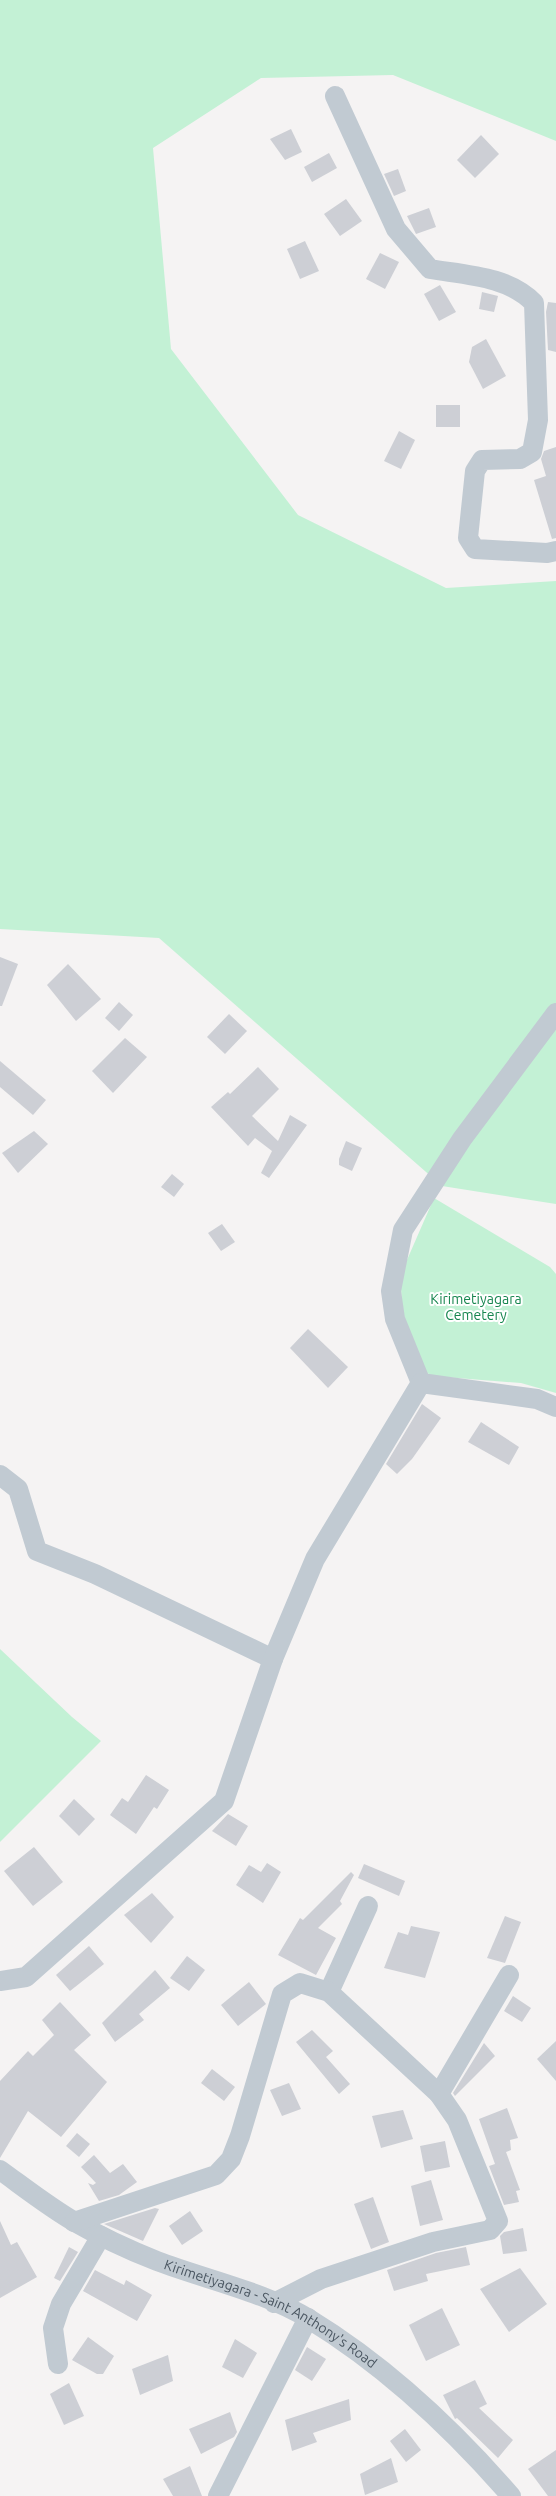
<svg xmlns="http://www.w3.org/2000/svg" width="556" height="2496" viewBox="0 0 556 2496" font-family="Ubuntu,sans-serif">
  <rect width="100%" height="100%" fill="#f5f3f3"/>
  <g fill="#c3f1d5">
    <polygon points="0,0 556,0 556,141 393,75 261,78 153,148 171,349 298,515 446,588 556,581 556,1204 442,1186 159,938 0,929"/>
    <polygon points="434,1198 550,1267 556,1274 556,1393 521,1383 432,1376 418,1367 403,1316 400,1276"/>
    <polygon points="0,1649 72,1717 101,1741 0,1842"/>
  </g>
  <g fill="#cdcfd5">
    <polygon points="291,129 302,152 285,160 270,139"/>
    <polygon points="481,135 499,154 475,178 457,160"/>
    <polygon points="329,153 337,168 312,182 304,167"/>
    <polygon points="398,169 406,191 394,196 384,174"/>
    <polygon points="346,199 362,221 340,236 324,214"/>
    <polygon points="429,208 436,227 416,234 407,216"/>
    <polygon points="305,241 319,271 300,279 287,249"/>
    <polygon points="380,253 399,262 385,289 366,279"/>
    <polygon points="440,285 456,312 439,321 424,294"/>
    <polygon points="482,292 498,296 494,312 479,309"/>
    <polygon points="548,302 556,303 556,352 548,350 546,312"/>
    <polygon points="486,339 506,376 483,389 469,362 472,347"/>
    <rect x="436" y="405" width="24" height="22"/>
    <polygon points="399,431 415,440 401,469 384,461"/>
    <polygon points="556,447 556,538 552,539 534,480 546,476 541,459 544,451"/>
    <polygon points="0,957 18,964 2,1006 0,1006"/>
    <polygon points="68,964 101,999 76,1021 47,985"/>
    <polygon points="119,1002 133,1015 119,1031 105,1018"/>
    <polygon points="229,1014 247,1031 225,1054 207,1037"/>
    <polygon points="125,1038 147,1057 113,1093 92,1071"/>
    <polygon points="0,1061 46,1100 33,1115 0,1087"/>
    <polygon points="258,1067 279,1089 252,1116 278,1141 290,1115 307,1125 269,1178 261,1173 272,1151 255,1138 248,1146 211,1107 228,1092 230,1094"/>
    <polygon points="34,1131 48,1144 18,1173 2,1153"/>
    <polygon points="346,1141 362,1148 352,1171 339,1165 339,1159"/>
    <polygon points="172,1174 184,1184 174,1197 161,1187"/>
    <polygon points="222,1224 235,1242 221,1251 208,1233"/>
    <polygon points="308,1329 348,1367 328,1388 290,1348"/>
    <polygon points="422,1404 441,1418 412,1459 397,1474 386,1464"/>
    <polygon points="481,1422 519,1447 509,1465 468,1442"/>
    <polygon points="146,1775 169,1790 157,1809 154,1807 136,1834 110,1815 122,1798 128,1802"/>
    <polygon points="74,1799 95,1819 79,1836 59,1816"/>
    <polygon points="228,1814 248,1826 236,1846 212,1831"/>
    <polygon points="34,1847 63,1882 33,1906 4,1871"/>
    <polygon points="267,1863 281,1872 263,1903 236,1885 249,1865 261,1872"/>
    <polygon points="364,1864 405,1881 399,1896 358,1878"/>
    <polygon points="351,1872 354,1875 340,1901 342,1904 318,1928 336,1938 316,1975 278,1955 300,1918 303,1920"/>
    <polygon points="152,1893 174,1917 151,1943 124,1915"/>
    <polygon points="505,1916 521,1922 505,1963 487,1958"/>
    <polygon points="411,1926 440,1932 425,1978 384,1968 398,1932 408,1935"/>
    <polygon points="89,1946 104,1964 70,1991 56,1975"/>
    <polygon points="187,1956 205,1970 189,1991 170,1978"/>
    <polygon points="155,1970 170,1988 139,2014 144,2020 115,2042 102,2023"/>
    <polygon points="249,1982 266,2004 238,2026 221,2005"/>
    <polygon points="513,1996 531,2008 522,2022 504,2011"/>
    <polygon points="60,2002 91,2035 74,2050 107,2082 61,2137 28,2111 0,2158 0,2081 28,2051 33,2056 54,2035 42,2020"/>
    <polygon points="312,2030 333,2051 326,2057 350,2084 339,2094 296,2042"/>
    <polygon points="556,2041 556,2081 537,2059"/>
    <polygon points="484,2043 495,2056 455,2096 453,2093"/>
    <polygon points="212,2069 235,2087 224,2101 201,2083"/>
    <polygon points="289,2083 301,2109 282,2116 270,2090"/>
    <polygon points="507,2108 518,2138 510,2140 511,2150 506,2152 520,2190 516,2191 519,2202 504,2205 489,2166 495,2164 479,2119"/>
    <polygon points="403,2110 413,2139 381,2148 372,2116"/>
    <polygon points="77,2133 90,2144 79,2157 66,2146"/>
    <polygon points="445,2141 450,2167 425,2172 420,2146"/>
    <polygon points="94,2155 110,2173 123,2164 137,2182 119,2195 99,2201 88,2183 93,2185 96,2183 81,2167"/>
    <polygon points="431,2180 443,2220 420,2226 411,2186"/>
    <polygon points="373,2197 389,2242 371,2249 354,2204"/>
    <polygon points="155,2208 159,2209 143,2241 104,2224"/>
    <polygon points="190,2211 203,2231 182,2245 169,2226"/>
    <polygon points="0,2221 11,2245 17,2242 37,2277 0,2298"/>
    <polygon points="523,2228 527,2251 503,2254 500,2236 504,2232"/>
    <polygon points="69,2247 78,2252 60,2281 54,2278"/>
    <polygon points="466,2247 470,2265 426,2274 428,2281 394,2291 387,2270 436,2253"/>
    <polygon points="520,2268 547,2304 509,2332 480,2289"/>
    <polygon points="95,2270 124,2285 126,2280 152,2295 137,2321 83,2291"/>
    <polygon points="442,2308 460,2345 426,2361 409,2325"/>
    <polygon points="88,2337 114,2356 103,2374 97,2374 72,2360"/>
    <polygon points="235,2339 257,2353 243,2378 222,2367"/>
    <polygon points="307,2347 326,2359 312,2381 295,2370"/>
    <polygon points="168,2355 173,2381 140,2395 132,2369"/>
    <polygon points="475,2380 487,2404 479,2408 513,2440 498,2458 457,2418 455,2419 443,2395"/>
    <polygon points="69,2383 84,2416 64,2425 50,2394"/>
    <polygon points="349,2399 351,2420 313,2433 317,2442 292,2451 285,2420"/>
    <polygon points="230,2412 237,2432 234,2437 201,2454 189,2429"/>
    <polygon points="405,2429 421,2450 406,2462 390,2441"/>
    <polygon points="556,2450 556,2496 548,2496 528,2469"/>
    <polygon points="391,2458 398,2482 365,2495 360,2474"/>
    <polygon points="190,2466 202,2496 173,2496 163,2479"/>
  </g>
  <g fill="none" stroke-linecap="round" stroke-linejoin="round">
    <g stroke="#c1cad2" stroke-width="20">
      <path d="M335,96l61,133 34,40c36,6 78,7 104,34l4,117 -6,32 -12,7 -38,1 -7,11 -7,67 7,11 72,4 9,-2"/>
      <polyline points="421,1383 395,1319 391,1291 403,1230 462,1139 556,1013"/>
      <polyline points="0,1475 18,1489 37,1551 95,1574 273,1659"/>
      <polyline points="0,1981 26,1977 224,1801 273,1659 315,1559 421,1383 537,1399 556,1407"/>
      <polyline points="329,1992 368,1906"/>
      <polyline points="439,2094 509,1975"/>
      <path id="s1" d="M0,2170c25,18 49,37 75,52 26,15 54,28 82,39 47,18 111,32 152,58 77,47 143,109 202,177"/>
      <polyline points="74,2222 216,2175 231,2159 240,2136 282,1994 300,1983 329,1992 439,2094 457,2120 498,2221 490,2230 433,2242 321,2279 274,2303"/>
      <polyline points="58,2364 53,2328 61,2304 101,2236"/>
      <polyline points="218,2496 308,2318"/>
    </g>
  </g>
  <g text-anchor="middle" stroke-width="4" stroke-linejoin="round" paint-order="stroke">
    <g font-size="14" fill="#17864f" stroke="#fff">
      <text x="476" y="1304">Kirimetiyagara<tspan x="476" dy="16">Cemetery</tspan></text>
    </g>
    <g font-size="14" fill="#4a5661" stroke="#fff">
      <text dy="5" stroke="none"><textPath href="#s1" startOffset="308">Kirimetiyagara - Saint Anthony's Road</textPath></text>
    </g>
  </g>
</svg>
